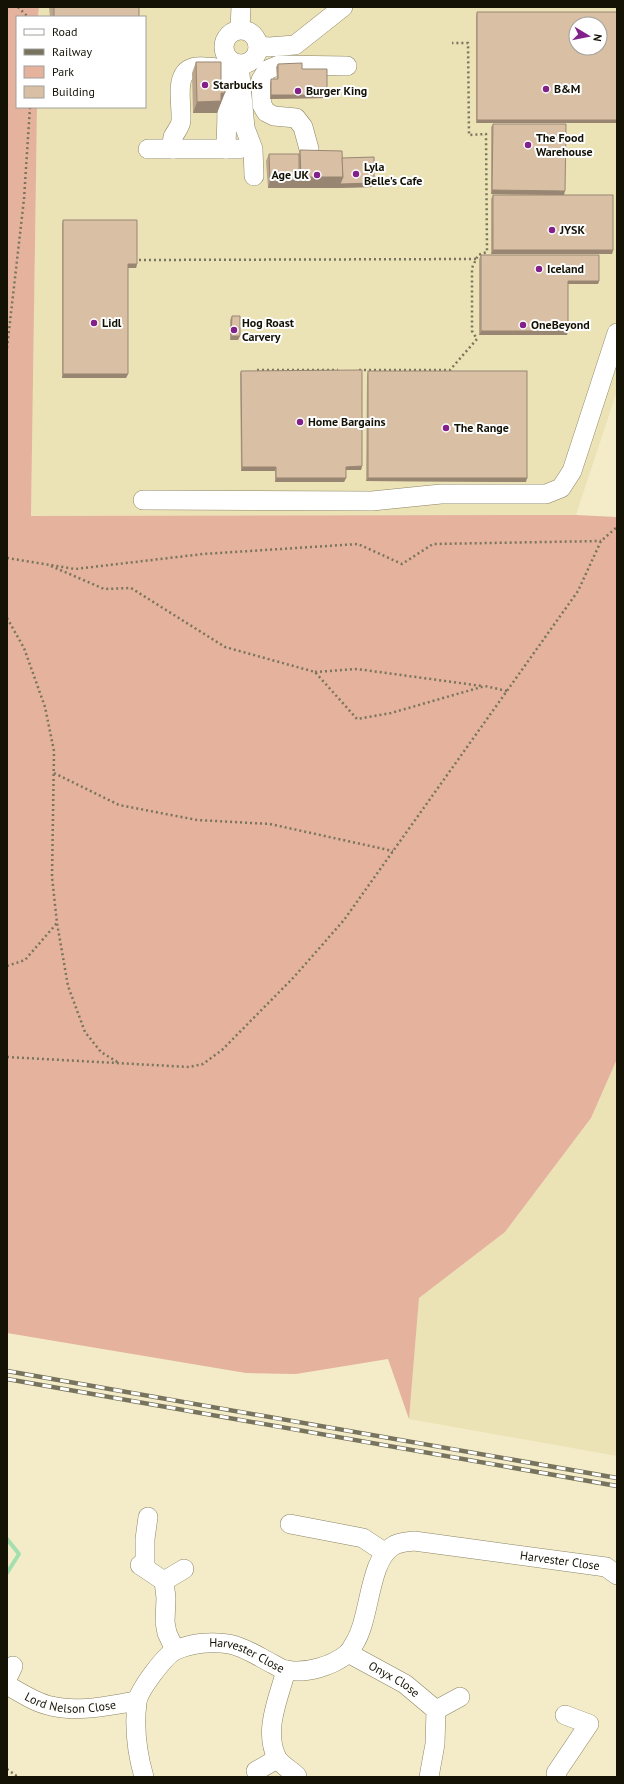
<svg xmlns="http://www.w3.org/2000/svg" width="624" height="1784" viewBox="0 0 624 1784" font-family="'PT Sans',sans-serif">
  <rect width="100%" height="100%" fill="#f4ecc8"/>
  <g fill="#ebe2b6" fill-rule="evenodd">
    <path d="M39,7h578v384l-41,124 -545,1 6,-409h108v-90h-107zM576,24h24v24h-24z"/>
    <polygon points="617,1059 617,1456 409,1419 419,1298 505,1232 591,1118"/>
  </g>
  <polygon fill="#e4b29d" points="7,7 39,7 38,17 17,17 17,107 37,107 31,516 576,515 617,517 617,1059 591,1118 505,1232 419,1298 409,1419 388,1359 296,1374 246,1373 7,1333"/>
  <g fill="none" stroke-linecap="round" stroke-linejoin="round">
    <polyline stroke="#a3dfaf" stroke-width="4" points="7,1539 19,1554 7,1573"/>
    <g stroke="#8b8463" stroke-width="20">
      <g id="minor">
        <polyline points="240,29 241,7"/>
        <circle cx="241" cy="47" r="17"/>
        <polyline points="258,46 269,47 295,45 343,7"/>
        <polyline points="239,64 245,128 253,149 254,176"/>
        <polyline points="148,149 239,149"/>
        <path d="M173,149c0,-4 -1,-9 0,-12 3,-6 8,-11 8,-17 1,-22 -10,-56 24,-53 6,0 13,0 17,6 8,14 4,58 4,76"/>
        <polyline points="309,149 303,127 296,118 274,116 266,112 262,105 261,80 267,70 279,65 347,66"/>
        <polyline points="143,500 372,501 441,494 546,494 561,488 572,471 617,333"/>
        <polyline points="290,1524 363,1538 384,1552"/>
        <polyline points="140,1565 164,1581 184,1569"/>
        <polyline points="145,1568 145,1539 148,1517"/>
        <polyline points="164,1581 166,1598 165,1622 167,1633 175,1650"/>
        <path id="s1" d="M348,1653l57,31 31,26 -1,34 -6,33"/>
        <path d="M286,1670c-7,28 -23,60 -9,88 3,6 15,13 20,18"/>
        <polyline points="7,1679 13,1666"/>
        <path id="s2" d="M7,1685c14,8 29,18 44,21 28,7 59,-1 86,-5"/>
        <polyline points="436,1710 460,1697"/>
        <polyline points="256,1771 277,1759"/>
        <path id="s3" d="M144,1777c-7,-24 -10,-50 -7,-75 2,-12 28,-47 39,-52 16,-7 36,-9 53,-6 16,3 30,13 44,20 4,2 9,6 14,6 19,4 45,-4 60,-16 3,-2 5,-7 7,-10 17,-26 14,-83 39,-98 6,-4 14,-4 21,-5l192,26 11,8"/>
        <polyline points="557,1777 556,1773 589,1724 565,1715"/>
      </g>
    </g>
    <g stroke="#79755d" stroke-width="2.5" stroke-dasharray="2 3" stroke-linecap="butt">
      <polyline points="18,7 28,17"/>
      <polyline points="139,260 476,259"/>
      <polyline points="7,348 24,199 30,107"/>
      <polyline points="257,370 338,370"/>
      <polyline points="359,370 450,370 477,339 472,331 472,268 478,255 487,252 486,134 469,135 468,43 452,43"/>
      <polyline points="7,558 75,569 203,554 358,544 402,564 433,544 601,541"/>
      <polyline points="51,566 104,589 131,588 225,647 315,672 357,719 391,713 485,686 507,691"/>
      <polyline points="7,618 24,648 45,707 54,751 52,877 57,923 68,986 85,1032 101,1052 119,1063"/>
      <polyline points="315,672 357,669 482,686"/>
      <polyline points="54,773 119,805 197,820 270,824 393,851"/>
      <polyline points="7,966 25,960 57,923"/>
      <polyline points="7,1057 189,1067 203,1064 222,1050 294,977 344,920 578,591 601,541 617,527"/>
      <polyline points="7,1769 18,1777"/>
    </g>
    <use href="#minor" stroke="#fff" stroke-width="19"/>
    <g stroke="#77735c" stroke-width="4.5">
      <g id="rail">
        <polyline points="7,1371 617,1478"/>
        <polyline points="7,1379 617,1486"/>
      </g>
    </g>
    <use href="#rail" stroke="#fff" stroke-width="3" stroke-dasharray="9" stroke-linecap="butt"/>
  </g>
  <g fill="#bba58d">
    <polygon points="49,7 139,7 139,17 50,17"/>
    <polygon points="477,12 617,12 476,123 476,16"/>
    <polygon points="196,62 221,104 220,104 217,113 193,113 192,73"/>
    <polygon points="278,64 302,69 326,98 270,99 270,83 271,79 277,79 276,67"/>
    <polygon points="493,124 564,195 491,194 491,127"/>
    <polygon points="300,150 342,158 372,187 339,188 268,188 266,161 269,154 299,154"/>
    <polygon points="493,195 613,250 612,254 491,254 491,199"/>
    <polygon points="63,220 137,264 136,268 128,268 128,374 126,378 62,378 62,224"/>
    <polygon points="481,255 599,281 598,284 568,284 567,335 479,335 479,259"/>
    <polygon points="232,316 238,340 230,340 230,320"/>
    <polygon points="241,371 362,466 361,470 346,470 346,478 344,482 275,482 275,471 241,471 240,374"/>
    <polygon points="368,371 526,482 366,481 367,375"/>
  </g>
  <g fill="#988673">
    <polygon points="221,93 225,93 217,113 193,113 197,102"/>
    <polygon points="271,95 327,95 326,98 270,99"/>
    <polygon points="477,120 617,120 617,123 476,123"/>
    <polygon points="301,177 343,177 374,183 372,187 339,188 268,188 270,180 299,180"/>
    <polygon points="492,190 565,191 564,195 491,194"/>
    <polygon points="493,250 613,250 612,254 491,254"/>
    <polygon points="128,264 137,264 136,268 127,268"/>
    <polygon points="568,281 599,281 598,284 567,284"/>
    <polygon points="481,331 568,331 567,335 479,335"/>
    <polygon points="231,336 240,336 238,340 230,340"/>
    <polygon points="63,374 128,374 126,378 62,378"/>
    <polygon points="362,466 361,470 344,470 346,467"/>
    <polygon points="242,467 276,467 275,471 241,471"/>
    <polygon points="276,478 346,478 344,482 275,482"/>
    <polygon points="368,478 527,478 526,482 366,481"/>
  </g>
  <g fill="#d9c0a4" stroke="#988673" fill-rule="evenodd">
    <rect x="54" y="7" width="85" height="10"/>
    <path d="M477,12h140v108h-140zM576,24h24v24h-24z"/>
    <polygon points="196,62 221,62 221,85 225,85 225,93 221,93 221,101 197,102"/>
    <polygon points="302,63 302,69 327,69 327,95 271,95 271,79 278,79 278,64"/>
    <polygon points="493,124 566,124 565,191 492,190"/>
    <polygon points="300,150 342,151 343,177 301,177"/>
    <polygon points="269,154 299,154 299,180 270,180"/>
    <polygon points="374,157 374,183 340,184 343,177 342,158"/>
    <rect x="493" y="195" width="120" height="55"/>
    <polygon points="63,220 137,220 137,264 128,264 128,374 63,374"/>
    <polygon points="481,255 599,255 599,281 568,281 568,331 481,331"/>
    <polygon points="232,316 240,316 240,336 231,336"/>
    <polygon points="362,370 362,466 346,467 346,478 276,478 276,467 242,467 241,371"/>
    <rect x="368" y="371" width="159" height="107"/>
  </g>
  <g fill="#83218b" stroke="#fff" stroke-width="1.5">
    <circle cx="205" cy="85" r="4"/>
    <circle cx="546" cy="89" r="4"/>
    <circle cx="298" cy="91" r="4"/>
    <circle cx="528" cy="145" r="4"/>
    <circle cx="356" cy="174" r="4"/>
    <circle cx="317" cy="175" r="4"/>
    <circle cx="552" cy="230" r="4"/>
    <circle cx="539" cy="269" r="4"/>
    <circle cx="94" cy="323" r="4"/>
    <circle cx="523" cy="325" r="4"/>
    <circle cx="234" cy="330" r="4"/>
    <circle cx="300" cy="422" r="4"/>
    <circle cx="446" cy="428" r="4"/>
  </g>
  <g text-anchor="middle" stroke-width="4" stroke-linejoin="round" paint-order="stroke">
    <g font-size="12" font-weight="bold" fill="#141205" stroke="#fff" text-anchor="start">
      <text x="213" y="89">Starbucks</text>
      <text x="554" y="93">B&amp;M</text>
      <text x="306" y="95">Burger King</text>
      <text x="536" y="142">The Food<tspan x="536" dy="14">Warehouse</tspan></text>
      <text x="364" y="171">Lyla<tspan x="364" dy="14">Belle's Cafe</tspan></text>
      <text x="309" y="179" text-anchor="end">Age UK</text>
      <text x="560" y="234">JYSK</text>
      <text x="547" y="273">Iceland</text>
      <text x="102" y="327">Lidl</text>
      <text x="242" y="327">Hog Roast<tspan x="242" dy="14">Carvery</tspan></text>
      <text x="531" y="329">OneBeyond</text>
      <text x="308" y="426">Home Bargains</text>
      <text x="454" y="432">The Range</text>
    </g>
    <g font-size="12" fill="#141205" stroke="#fff">
      <text dy="4" stroke="none"><textPath href="#s3" startOffset="612">Harvester Close</textPath></text>
      <text dy="4" stroke="none"><textPath href="#s3" startOffset="216">Harvester Close</textPath></text>
      <text dy="4" stroke="none"><textPath href="#s1" startOffset="53">Onyx Close</textPath></text>
      <text dy="4" stroke="none"><textPath href="#s2" startOffset="68">Lord Nelson Close</textPath></text>
    </g>
  </g>
  <rect width="624" height="1784" fill="none" stroke="#141205" stroke-width="16"/>
  <rect x="16" y="16" width="130" height="92" fill="#ffffff" stroke="#a1a09b"/>
  <rect x="24" y="29" width="20" height="6" fill="#ffffff" stroke="#a1a09b"/>
  <text x="52" y="36" font-size="12" fill="#141205">Road</text>
  <rect x="24" y="49" width="20" height="6" fill="#77735c" stroke="#a1a09b"/>
  <text x="52" y="56" font-size="12" fill="#141205">Railway</text>
  <rect x="24" y="66" width="20" height="12" fill="#e4b29d" stroke="#a1a09b"/>
  <text x="52" y="76" font-size="12" fill="#141205">Park</text>
  <rect x="24" y="86" width="20" height="12" fill="#d9c0a4" stroke="#a1a09b"/>
  <text x="52" y="96" font-size="12" fill="#141205">Building</text>
  <g transform="translate(588 36) rotate(100)"><circle r="19" fill="#ffffff" stroke="#a1a09b"/>
  <path d="M0-3L7 15L0 10L-7 15Z" fill="#83218b"/>
  <text y="-6" font-size="11" font-weight="bold" text-anchor="middle" fill="#141205">N</text>
  </g>
</svg>
